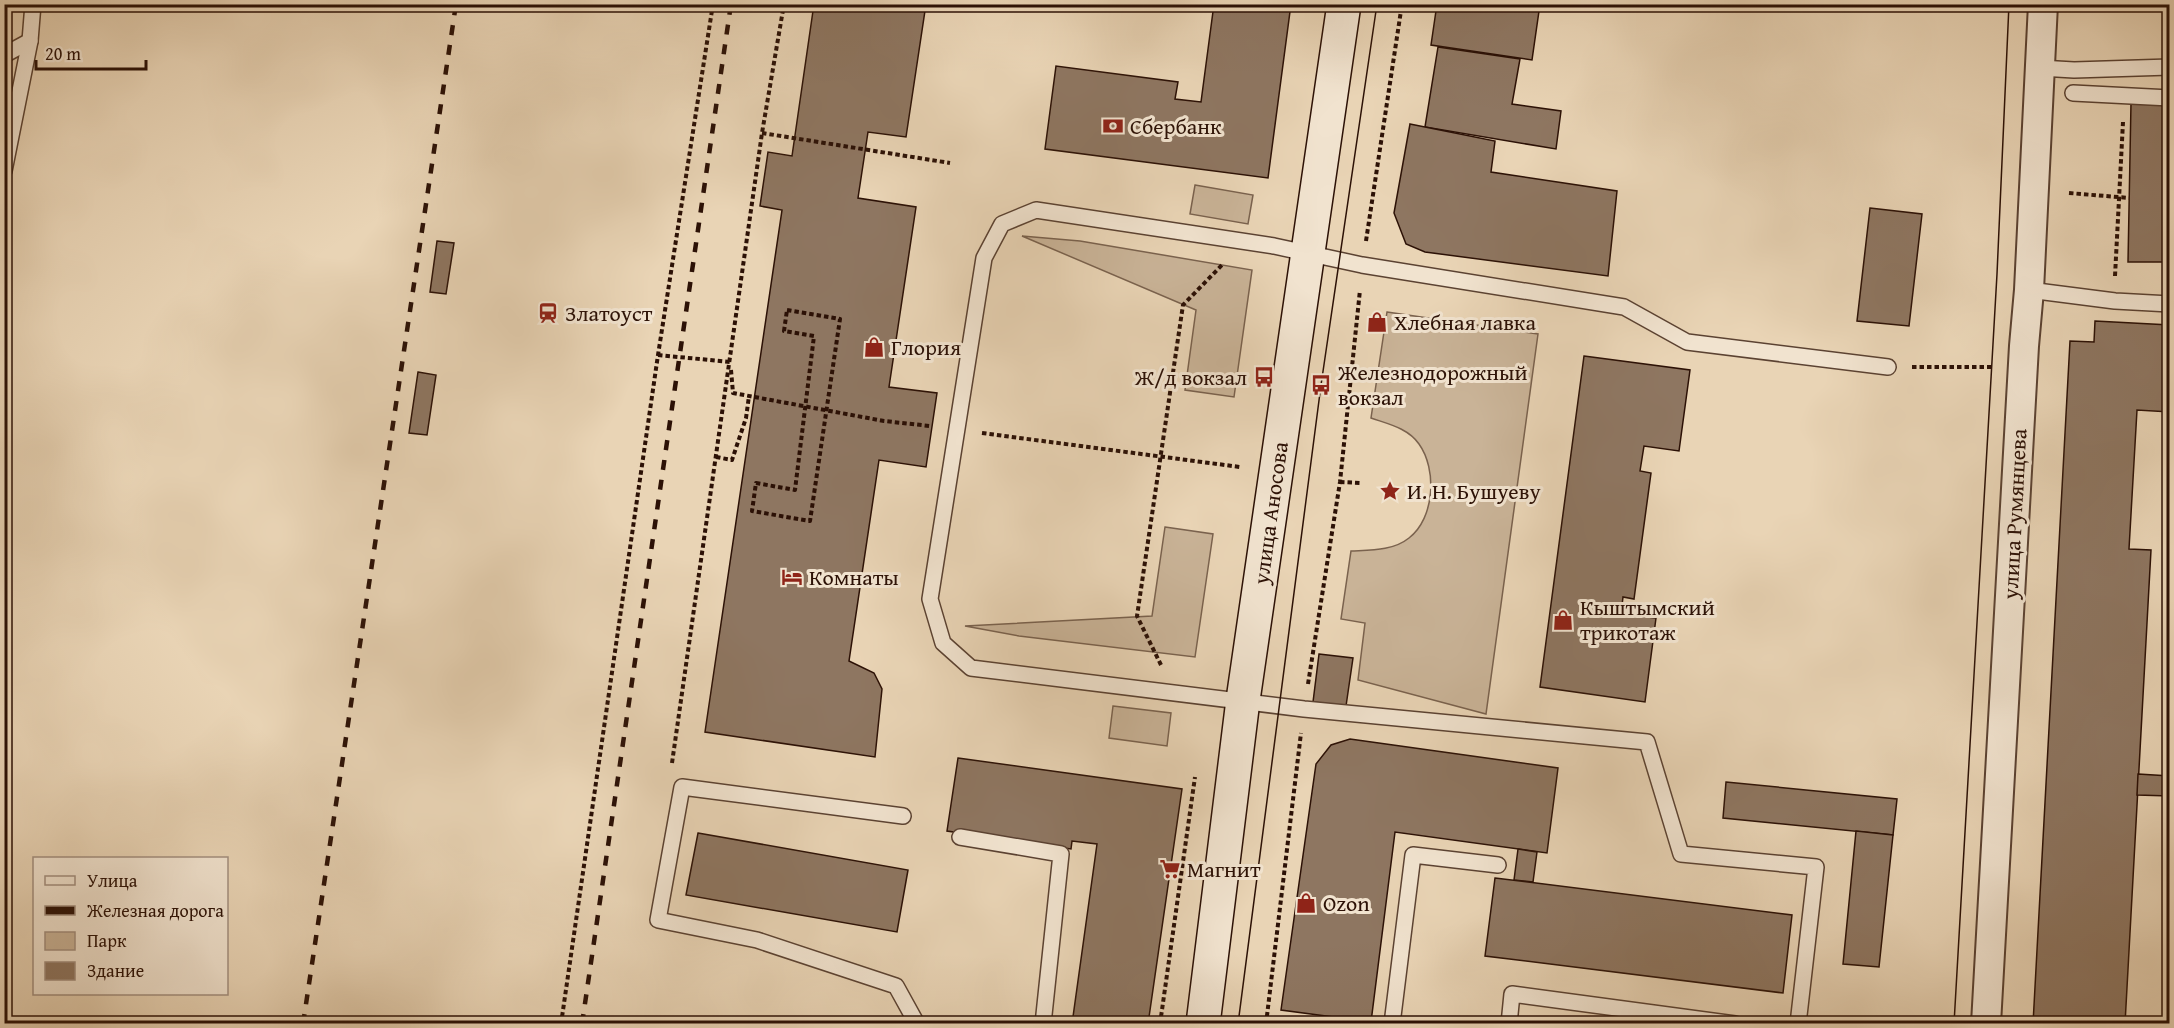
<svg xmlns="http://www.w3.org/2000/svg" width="2174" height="1028" viewBox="0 0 2174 1028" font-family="'Gentium Book Plus',serif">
  <rect width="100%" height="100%" fill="#e9d4b5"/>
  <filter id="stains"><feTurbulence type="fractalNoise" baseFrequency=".00333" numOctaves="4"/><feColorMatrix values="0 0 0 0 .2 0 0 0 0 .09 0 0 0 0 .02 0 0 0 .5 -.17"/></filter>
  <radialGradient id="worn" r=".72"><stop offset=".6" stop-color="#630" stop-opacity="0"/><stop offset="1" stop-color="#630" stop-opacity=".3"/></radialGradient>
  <g fill="#c9b397" stroke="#7a624e" stroke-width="1.5">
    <polygon points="1195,185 1253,195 1248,224 1190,214"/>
    <polygon points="1022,236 1080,241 1252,270 1234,397 1185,390 1196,310"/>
    <path d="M1387,312l151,22 -52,380 -128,-34 7,-57 -24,-4 10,-68c19,-1 42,0 58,-13 26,-20 28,-69 10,-94 -11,-16 -31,-20 -48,-26z"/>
    <polygon points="1165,527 1213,534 1195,657 1019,636 965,626 1152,616"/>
    <polygon points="1113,706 1171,713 1167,746 1109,738"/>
  </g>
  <g fill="#8e7661" stroke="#2c1106" stroke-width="1.5">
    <polygon points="814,4 926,4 906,137 868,132 858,198 916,207 889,387 937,393 926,467 879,460 849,661 874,673 882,689 875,757 705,732 782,210 760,206 768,152 792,156"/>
    <polygon points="1214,4 1291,4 1268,178 1045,149 1056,66 1178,82 1175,99 1201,102"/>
    <polygon points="1437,4 1540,4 1532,60 1431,45"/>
    <polygon points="1438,47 1520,59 1512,104 1561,111 1556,149 1425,127"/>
    <polygon points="2131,103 2167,103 2164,262 2128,262"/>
    <polygon points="1410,124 1495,141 1491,172 1617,191 1608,276 1425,252 1406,244 1394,213"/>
    <polygon points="1870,208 1922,214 1909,326 1857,321"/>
    <polygon points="437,241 454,243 446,294 430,292"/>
    <polygon points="2095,321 2170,325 2170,412 2137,410 2129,549 2151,550 2125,1024 2033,1024 2070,341 2094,342"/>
    <polygon points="1584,356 1690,370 1679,451 1644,446 1640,471 1651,473 1634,599 1623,597 1621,614 1656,618 1645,702 1540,687"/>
    <polygon points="418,372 436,375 427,435 409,433"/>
    <polygon points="1319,654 1353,658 1346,706 1313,702"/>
    <polygon points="1350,739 1558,768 1547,853 1395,832 1371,1022 1281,1010 1316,764 1331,745"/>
    <polygon points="958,758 1182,789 1148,1024 1072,1024 1097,844 1072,841 1071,849 947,831"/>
    <polygon points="2138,774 2170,776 2170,796 2137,795"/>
    <polygon points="1726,782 1897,799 1893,835 1723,818"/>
    <polygon points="1856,831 1893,835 1879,967 1843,964"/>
    <polygon points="698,833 908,870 897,932 686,895"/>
    <polygon points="1518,849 1537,852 1533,882 1514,880"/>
    <polygon points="1495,878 1792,915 1783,993 1485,956"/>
  </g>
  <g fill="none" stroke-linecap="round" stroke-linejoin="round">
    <g stroke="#5b4232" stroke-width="18">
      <g id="lane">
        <polyline points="4,55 30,41"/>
        <polyline points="2040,68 2074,70 2170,67"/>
        <polyline points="2073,93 2170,98"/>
        <polyline points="4,171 30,41 33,4"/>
        <polyline points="2029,290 2115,301 2170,304"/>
        <polyline points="903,816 682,787 658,920 757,940 896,986 917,1024"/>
        <polyline points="960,837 1061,854 1043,1024"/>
        <polyline points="1392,1024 1413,855 1498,865"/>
        <polyline points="1509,1024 1512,994 1735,1024"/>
        <polyline points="1798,1024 1816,867 1681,854 1647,742 1304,709 971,668 943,643 930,599 984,258 1002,224 1036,210 1274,246 1362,265 1624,307 1687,342 1888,367"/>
      </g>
    </g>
    <g stroke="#5b4232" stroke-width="32">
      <polyline id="street" points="1986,1024 2024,346 2029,290 2043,4"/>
    </g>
    <g stroke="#2c1106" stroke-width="36">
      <polyline id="secondary" points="1203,1024 1243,700 1344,4"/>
    </g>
    <g stroke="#2c1106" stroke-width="4" stroke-dasharray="4.5 3" stroke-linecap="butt">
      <polyline points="762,133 950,163"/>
      <polyline points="2069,193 2129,198"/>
      <polyline points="1366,241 1402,4"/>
      <polyline points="2115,276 2123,122"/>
      <polygon points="787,310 840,319 810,521 752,511 756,483 795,490 814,336 784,331"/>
      <polyline points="658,355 730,362"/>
      <polyline points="1912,367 1992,367"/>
      <polyline points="731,370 733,393 884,421 930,426"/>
      <polyline points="982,433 1240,467"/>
      <polyline points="716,457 732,460 746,418 749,396"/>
      <polyline points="1340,482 1361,483"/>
      <polyline points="1161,665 1137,616 1183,305 1222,265"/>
      <polyline points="1308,684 1340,482 1360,290"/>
      <polyline points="672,763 762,133 784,4"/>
      <polyline points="561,1024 658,355 713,4"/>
      <polyline points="1160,1024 1195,777"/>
      <polyline points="1266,1024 1301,733"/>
    </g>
    <use href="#lane" stroke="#f1e3cf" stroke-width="15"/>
    <use href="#street" stroke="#f1e3cf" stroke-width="28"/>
    <use href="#secondary" stroke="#f1e3cf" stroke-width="33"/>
    <g stroke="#2c1106" stroke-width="1.5">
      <polyline points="1238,1024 1321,385 1377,4"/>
      <polyline points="1954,1024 1997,274 2009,4"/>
    </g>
    <g stroke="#2c1106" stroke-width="4.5" stroke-dasharray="10 10" stroke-linecap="butt">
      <polyline points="303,1024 456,4"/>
      <polyline points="582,1024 731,4"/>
    </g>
  </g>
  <defs>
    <g id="bank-bare" transform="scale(1.62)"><path d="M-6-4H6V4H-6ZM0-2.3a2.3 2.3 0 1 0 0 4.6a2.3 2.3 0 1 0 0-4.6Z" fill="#8f2418" stroke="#f1e3cf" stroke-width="2.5" paint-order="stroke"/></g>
    <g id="station-bare" transform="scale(1.62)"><path d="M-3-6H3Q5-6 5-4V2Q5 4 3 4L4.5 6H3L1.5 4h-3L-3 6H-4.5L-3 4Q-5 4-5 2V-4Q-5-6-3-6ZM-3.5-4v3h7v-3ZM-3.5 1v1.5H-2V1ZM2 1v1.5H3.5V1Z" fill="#8f2418" stroke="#f1e3cf" stroke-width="2.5" paint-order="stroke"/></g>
    <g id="shop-bare" transform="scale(1.62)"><path d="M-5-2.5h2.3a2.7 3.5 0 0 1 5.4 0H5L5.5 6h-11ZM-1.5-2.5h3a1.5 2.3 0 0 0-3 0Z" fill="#8f2418" stroke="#f1e3cf" stroke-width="2.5" paint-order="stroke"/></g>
    <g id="bus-bare" transform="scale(1.62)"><path d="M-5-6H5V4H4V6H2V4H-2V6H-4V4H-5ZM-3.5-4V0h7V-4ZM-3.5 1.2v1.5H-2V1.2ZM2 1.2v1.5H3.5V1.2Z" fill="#8f2418" stroke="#f1e3cf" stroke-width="2.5" paint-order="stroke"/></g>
    <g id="sight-bare" transform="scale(1.62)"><path d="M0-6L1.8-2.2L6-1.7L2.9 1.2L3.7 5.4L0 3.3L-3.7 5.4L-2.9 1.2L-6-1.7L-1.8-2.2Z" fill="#8f2418" stroke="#f1e3cf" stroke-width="2.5" paint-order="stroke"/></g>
    <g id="hotel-bare" transform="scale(1.62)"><path d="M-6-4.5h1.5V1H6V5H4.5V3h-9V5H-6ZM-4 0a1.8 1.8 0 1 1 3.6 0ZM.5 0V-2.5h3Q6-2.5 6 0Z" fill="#8f2418" stroke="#f1e3cf" stroke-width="2.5" paint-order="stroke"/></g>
    <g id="supermarket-bare" transform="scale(1.62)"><path d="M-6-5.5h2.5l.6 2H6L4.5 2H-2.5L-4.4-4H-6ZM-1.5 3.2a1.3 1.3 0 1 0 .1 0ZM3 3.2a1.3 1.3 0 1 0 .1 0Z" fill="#8f2418" stroke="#f1e3cf" stroke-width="2.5" paint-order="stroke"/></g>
  </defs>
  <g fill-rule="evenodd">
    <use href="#bank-bare" x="1113" y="126"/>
    <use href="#station-bare" x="548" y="313"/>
    <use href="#shop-bare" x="1377" y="322"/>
    <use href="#shop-bare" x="874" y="347"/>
    <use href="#bus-bare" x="1264" y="377"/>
    <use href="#bus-bare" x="1321" y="385"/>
    <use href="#sight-bare" x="1390" y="491"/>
    <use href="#hotel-bare" x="792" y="577"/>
    <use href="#shop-bare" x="1563" y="620"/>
    <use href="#supermarket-bare" x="1170" y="869"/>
    <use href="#shop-bare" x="1306" y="903"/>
  </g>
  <g text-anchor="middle" stroke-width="6" stroke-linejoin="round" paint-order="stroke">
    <g font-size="22" fill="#2c1106" stroke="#f1e3cf" text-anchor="start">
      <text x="1130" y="134">Сбербанк</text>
      <text x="565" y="321">Златоуст</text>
      <text x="1394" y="330">Хлебная лавка</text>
      <text x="891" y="355">Глория</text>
      <text x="1338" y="380">Железнодорожный<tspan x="1338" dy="25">вокзал</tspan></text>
      <text x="1247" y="385" text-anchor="end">Ж/д вокзал</text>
      <text x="1407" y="499">И. Н. Бушуеву</text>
      <text x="809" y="585">Комнаты</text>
      <text x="1580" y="615">Кыштымский<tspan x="1580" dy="25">трикотаж</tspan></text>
      <text x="1187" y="877">Магнит</text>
      <text x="1323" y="911">Ozon</text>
    </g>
    <g font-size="22" fill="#2c1106" stroke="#f1e3cf">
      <text transform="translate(1270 513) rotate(-82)" y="8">улица Аносова</text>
      <text transform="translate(2014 514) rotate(-87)" y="8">улица Румянцева</text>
    </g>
  </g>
  <rect width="2174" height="1028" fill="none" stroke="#e9d4b5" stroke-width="24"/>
  <rect x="6" y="6" width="2162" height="1016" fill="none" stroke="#2c1106" stroke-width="3"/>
  <rect x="12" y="12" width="2150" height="1004" fill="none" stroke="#2c1106" stroke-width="1.5"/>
  <rect x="33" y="857" width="195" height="138" fill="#f1e3cf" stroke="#a28f7f" stroke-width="1.5"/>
  <rect x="45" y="876" width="30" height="9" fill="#f1e3cf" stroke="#a28f7f" stroke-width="1.5"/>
  <text x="87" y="887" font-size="18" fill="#2c1106">Улица</text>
  <rect x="45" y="906" width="30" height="9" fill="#2c1106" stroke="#a28f7f" stroke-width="1.5"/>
  <text x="87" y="917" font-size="18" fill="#2c1106">Железная дорога</text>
  <rect x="45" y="932" width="30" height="18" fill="#c9b397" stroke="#a28f7f" stroke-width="1.5"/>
  <text x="87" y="947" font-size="18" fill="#2c1106">Парк</text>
  <rect x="45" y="962" width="30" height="18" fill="#8e7661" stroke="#a28f7f" stroke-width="1.5"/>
  <text x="87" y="977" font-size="18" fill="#2c1106">Здание</text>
  <path d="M36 60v9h110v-9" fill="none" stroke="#2c1106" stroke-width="3"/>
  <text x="45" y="60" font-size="18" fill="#2c1106" stroke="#f1e3cf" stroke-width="4.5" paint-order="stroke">20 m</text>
  <rect width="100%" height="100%" filter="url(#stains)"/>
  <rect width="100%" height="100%" fill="url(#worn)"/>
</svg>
